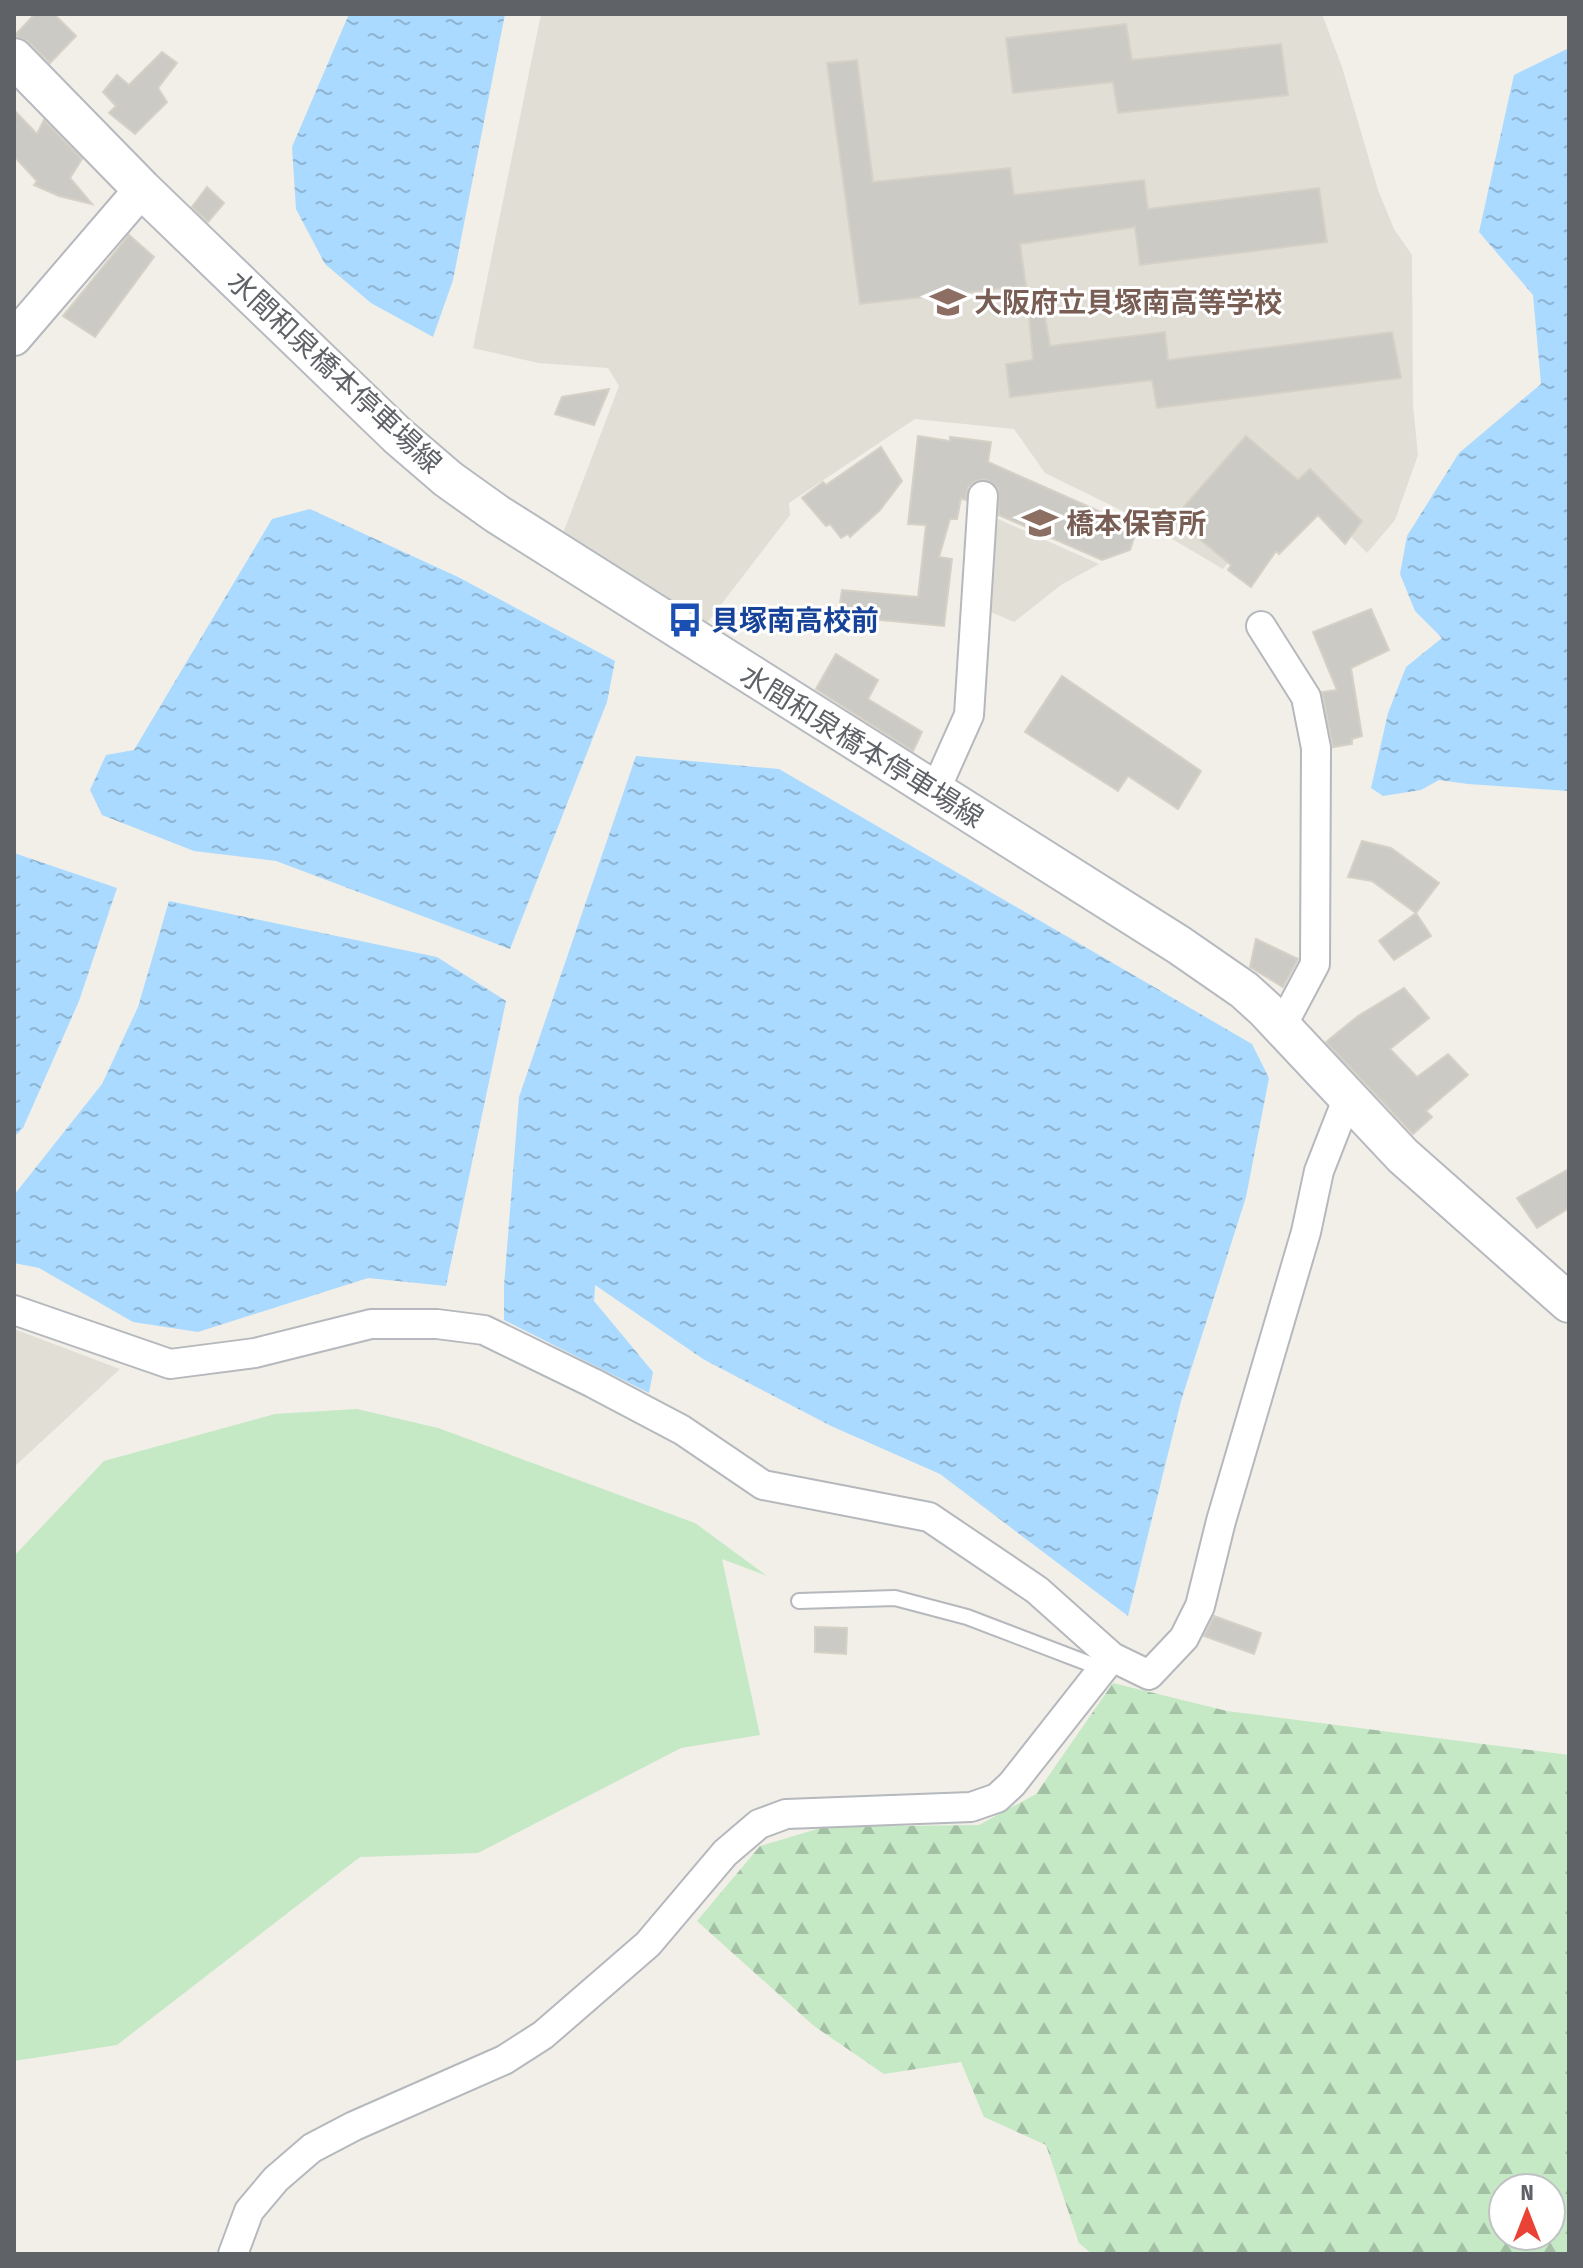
<svg xmlns="http://www.w3.org/2000/svg" width="1583" height="2268" viewBox="0 0 1583 2268" font-family="'Fira Sans Condensed','Noto Sans JP',sans-serif">
  <defs>
    <pattern id="forest-firs" width="22" height="20" patternUnits="userSpaceOnUse" patternTransform="scale(2)"><rect width="22" height="20" fill="#c5e8c5"/><path d="M5 1l3.5 6h-7zM16 11l3.5 6h-7z" fill="#a3c0a4"/></pattern>
    <pattern id="water-ripples" width="26" height="14" patternUnits="userSpaceOnUse" patternTransform="scale(2)"><rect width="26" height="14" fill="#aadaff"/><path d="M2 4q2-2 4 0t4 0M15 11q2-2 4 0t4 0" fill="none" stroke="#8eb4d2"/></pattern>
  </defs>
  <rect width="100%" height="100%" fill="#f1efe8"/>
  <g fill="#e1ded6">
    <polygon points="541,14 1322,14 1342,67 1378,190 1394,229 1412,255 1413,405 1418,455 1395,520 1367,553 1295,479 1223,569 1135,517 1045,473 1014,429 915,419 789,503 790,515 703,628 562,536 619,386 608,368 538,363 473,348"/>
    <polygon points="989,515 1099,564 1061,585 1014,622 984,609"/>
    <polygon points="14,1329 120,1369 14,1467"/>
  </g>
  <polygon fill="#c5e8c5" points="357,1409 438,1428 695,1523 767,1576 722,1559 760,1735 681,1748 478,1853 360,1857 117,2045 14,2061 14,1556 104,1461 275,1414"/>
  <path fill="url(#forest-firs)" fill-rule="evenodd" d="M1113,1683l114,28 342,44v499h-477l-13,-11 -33,-98 -62,-28 -23,-55 -77,12 -70,-48 -117,-105 63,-75 64,-19 155,-2 57,-31zM1503,2188h48v48h-48z"/>
  <g fill="url(#water-ripples)">
    <polygon points="349,14 505,14 453,280 433,337 371,303 325,264 296,209 292,147"/>
    <polygon points="1569,48 1569,791 1468,784 1439,780 1421,790 1383,796 1371,788 1388,713 1406,667 1442,638 1415,611 1400,574 1407,536 1459,453 1541,384 1533,295 1479,232 1514,75"/>
    <polygon points="310,509 458,577 615,661 607,702 510,949 276,861 194,851 102,815 90,790 106,755 134,750 272,519"/>
    <polygon points="636,756 779,769 1252,1044 1269,1078 1246,1197 1181,1401 1128,1616 940,1474 831,1426 703,1359 595,1285 594,1301 653,1372 649,1393 504,1320 504,1286 519,1097"/>
    <polygon points="14,853 117,888 79,1001 23,1128 14,1137"/>
    <polygon points="169,901 437,957 506,1001 446,1286 368,1278 198,1332 133,1322 39,1268 14,1263 14,1195 102,1084 138,1007"/>
  </g>
  <g fill="#cccac5" stroke="#d6d1c6" stroke-width="2">
    <polygon points="35,14 54,14 76,36 50,63 29,42 14,36"/>
    <polygon points="1126,24 1132,60 1281,44 1288,95 1118,113 1113,82 1013,93 1006,38"/>
    <polygon points="162,52 177,63 158,88 167,102 135,134 109,113 116,106 103,92 117,75 129,85"/>
    <polygon points="857,60 873,182 1010,168 1014,195 1144,180 1148,209 1319,188 1327,242 1140,265 1135,227 1020,244 1026,286 860,304 827,63"/>
    <polygon points="14,110 37,134 44,120 82,159 70,178 92,204 59,196 34,185 37,181 14,156"/>
    <polygon points="207,187 224,203 208,222 192,207"/>
    <polygon points="129,235 154,257 95,337 63,316"/>
    <polygon points="1043,305 1050,346 1165,332 1168,360 1392,332 1401,378 1157,408 1152,380 1010,397 1006,364 1033,360 1028,306"/>
    <polygon points="609,389 594,425 555,414 562,397"/>
    <polygon points="918,436 950,441 950,437 991,442 988,462 1137,528 1130,550 1102,560 999,515 998,488 985,479 976,481 968,487 966,500 961,498 957,519 950,519 939,557 952,559 944,626 838,616 842,590 918,597 926,525 908,524"/>
    <polygon points="1246,436 1298,480 1310,469 1362,521 1345,544 1318,515 1279,554 1276,551 1251,587 1228,570 1231,565 1174,518"/>
    <polygon points="881,447 902,481 880,510 850,537 848,534 841,538 830,524 826,526 802,498 823,482 826,485"/>
    <polygon points="1371,609 1389,650 1351,668 1362,736 1352,739 1352,744 1333,747 1322,692 1337,690 1313,632"/>
    <polygon points="836,654 878,680 868,699 922,732 913,751 816,689"/>
    <polygon points="1062,676 1201,771 1178,809 1128,776 1118,791 1025,732"/>
    <polygon points="1362,841 1391,848 1439,883 1416,913 1372,881 1348,877"/>
    <polygon points="1416,913 1431,936 1394,960 1379,941"/>
    <polygon points="1256,939 1298,959 1283,987 1250,967"/>
    <polygon points="1404,988 1429,1018 1390,1049 1417,1077 1448,1054 1468,1075 1426,1111 1432,1117 1413,1134 1326,1042 1358,1016"/>
    <polygon points="1569,1169 1569,1208 1537,1228 1517,1198"/>
    <polygon points="1214,1616 1261,1633 1254,1654 1204,1636"/>
    <polygon points="815,1627 847,1628 846,1654 815,1652"/>
  </g>
  <g fill="none" stroke-linecap="round" stroke-linejoin="round">
    <g stroke="#b5b8bc" stroke-width="18">
      <polyline id="service" points="799,1601 895,1598 967,1617 1090,1664"/>
    </g>
    <g stroke="#b5b8bc" stroke-width="32">
      <g id="minor">
        <polyline points="1261,626 1306,697 1316,748 1315,964 1282,1026"/>
        <polyline points="935,791 969,715 983,496"/>
        <polyline points="14,1310 170,1364 255,1353 371,1324 437,1324 484,1330 593,1383 682,1430 763,1485 929,1517 1037,1590 1112,1657 1149,1675 1184,1638 1200,1606 1221,1521 1306,1232 1319,1171 1348,1097"/>
        <polyline points="233,2254 249,2211 276,2179 312,2148 354,2126 504,2060 543,2035 648,1944 725,1853 759,1824 786,1814 971,1807 997,1798 1012,1784 1112,1657"/>
      </g>
    </g>
    <g stroke="#b5b8bc" stroke-width="38">
      <polyline id="tertiary" points="14,338 142,189"/>
    </g>
    <g stroke="#b6babf" stroke-width="42">
      <polyline id="secondary" points="14,58 142,189 398,436 448,479 497,514 1179,945 1244,990 1265,1009 1403,1156 1569,1303"/>
    </g>
    <use href="#service" stroke="#fff" stroke-width="14"/>
    <use href="#minor" stroke="#fff" stroke-width="28"/>
    <use href="#tertiary" stroke="#fff" stroke-width="34"/>
    <use href="#secondary" stroke="#fff" stroke-width="38"/>
  </g>
  <defs>
    <g id="university-bare" transform="scale(2.76)"><path d="M0-5L7-2L0 1L-7-2ZM-4 1L0 2.5L4 1V4Q0 6-4 4Z" fill="#8d6e63" stroke="#fff" stroke-width="2.5" paint-order="stroke"/></g>
    <g id="school-bare" transform="scale(2.76)"><path d="M0-5L7-2L0 1L-7-2ZM-4 1L0 2.5L4 1V4Q0 6-4 4Z" fill="#8d6e63" stroke="#fff" stroke-width="2.5" paint-order="stroke"/></g>
    <g id="bus-bare" transform="scale(2.76)"><path d="M-5-6H5V4H4V6H2V4H-2V6H-4V4H-5ZM-3.5-4V0h7V-4ZM-3.5 1.2v1.5H-2V1.2ZM2 1.2v1.5H3.5V1.2Z" fill="#1a4fb4" stroke="#fff" stroke-width="2.5" paint-order="stroke"/></g>
  </defs>
  <g fill-rule="evenodd">
    <use href="#university-bare" x="948" y="302"/>
    <use href="#school-bare" x="1040" y="523"/>
    <use href="#bus-bare" x="685" y="620"/>
  </g>
  <g text-anchor="middle" stroke-width="6" stroke-linejoin="round" paint-order="stroke">
    <g font-size="28" font-weight="bold" fill="#785e54" stroke="#fff" text-anchor="start">
      <text x="974" y="312">大阪府立貝塚南高等学校</text>
      <text x="1066" y="533">橋本保育所</text>
    </g>
    <g font-size="28" fill="#5f6368" stroke="#fff">
      <text transform="translate(335 372) rotate(43)" y="10">水間和泉橋本停車場線</text>
      <text transform="translate(862 746) rotate(32)" y="10">水間和泉橋本停車場線</text>
    </g>
    <g font-size="28" font-weight="bold" fill="#164399" stroke="#fff" text-anchor="start">
      <text x="711" y="630">貝塚南高校前</text>
    </g>
  </g>
  <rect width="1583" height="2268" fill="none" stroke="#5f6368" stroke-width="32"/>
  <g transform="translate(1527 2212)"><circle r="38" fill="#ffffff" stroke="#bfc1c3" stroke-width="2"/>
  <path d="M0-6L14 30L0 20L-14 30Z" fill="#ea4335"/>
  <text y="-12" font-size="22" font-weight="bold" text-anchor="middle" fill="#5f6368">N</text>
  </g>
</svg>
